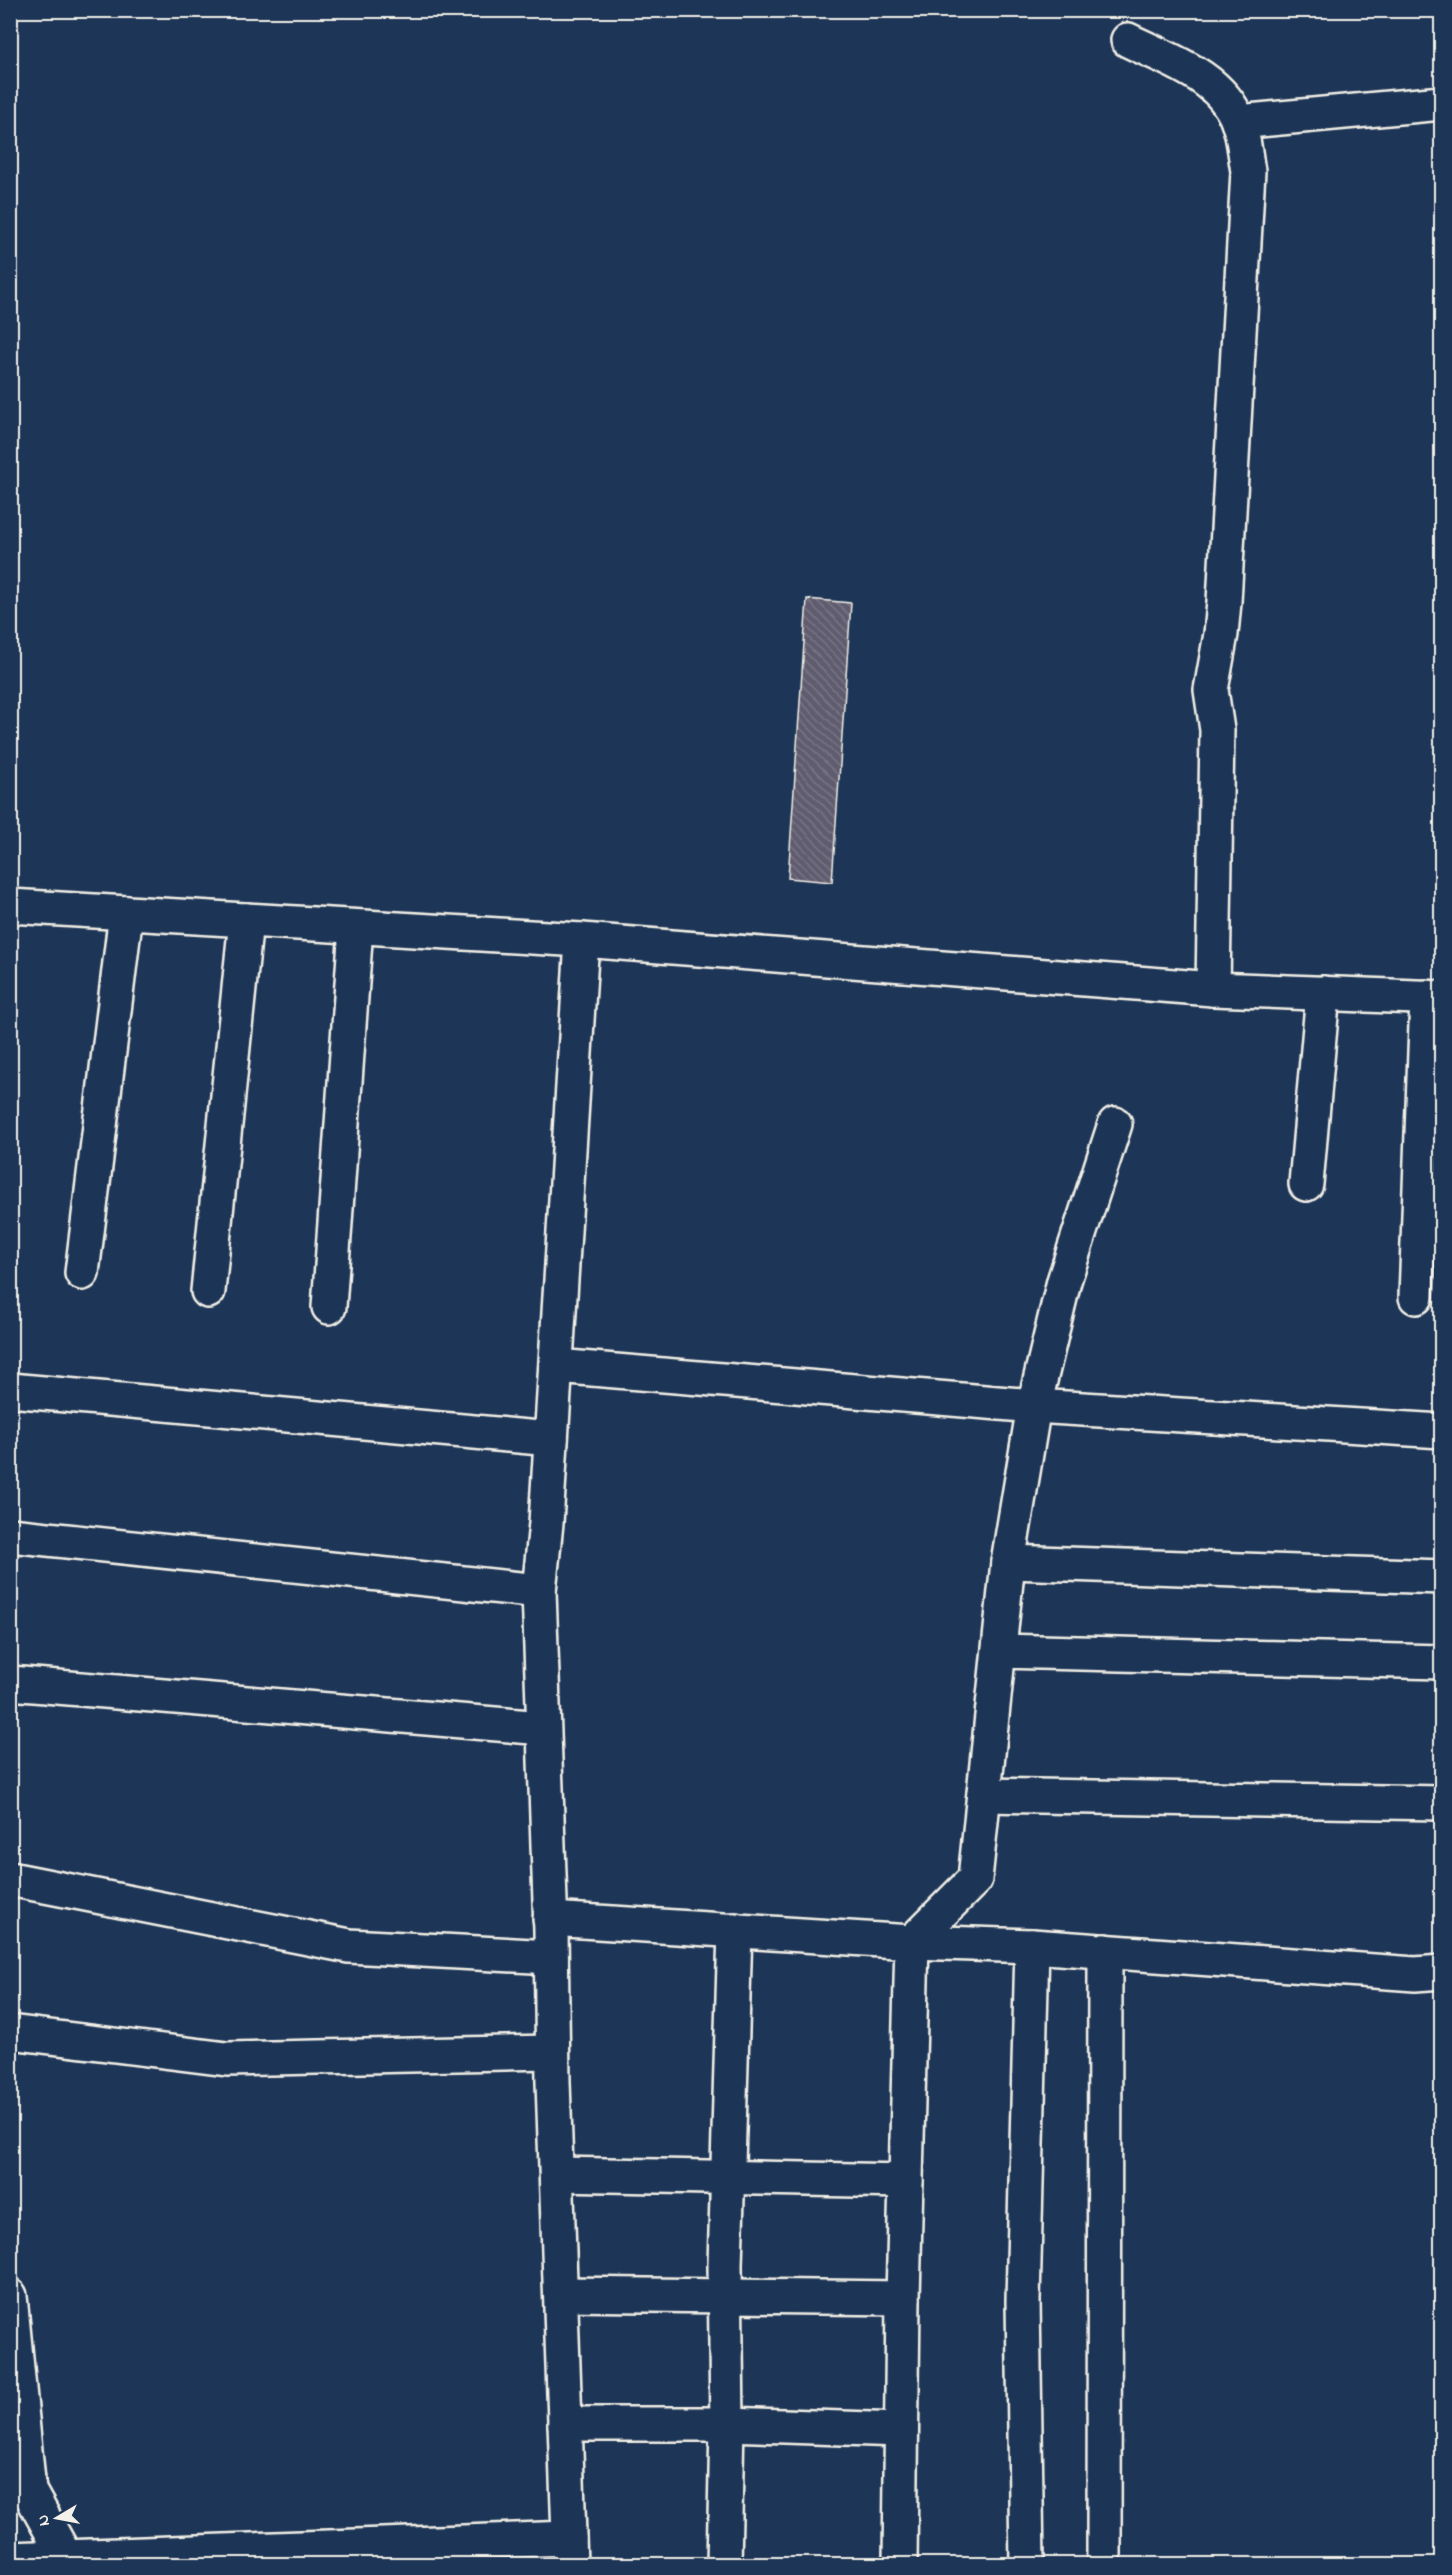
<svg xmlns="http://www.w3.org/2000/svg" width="1452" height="2575" viewBox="0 0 1452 2575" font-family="'Indie Flower',sans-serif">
  <defs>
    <pattern id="building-back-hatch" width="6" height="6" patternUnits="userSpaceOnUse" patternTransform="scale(1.5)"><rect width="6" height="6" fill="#615c6f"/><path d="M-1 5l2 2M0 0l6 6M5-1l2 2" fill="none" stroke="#787484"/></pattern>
  </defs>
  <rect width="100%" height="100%" fill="#1d3557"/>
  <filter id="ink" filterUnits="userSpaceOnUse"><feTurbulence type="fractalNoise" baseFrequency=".0167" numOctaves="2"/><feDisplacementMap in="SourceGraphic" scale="12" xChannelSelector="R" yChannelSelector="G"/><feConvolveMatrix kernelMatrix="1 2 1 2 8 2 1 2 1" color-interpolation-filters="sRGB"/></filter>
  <g filter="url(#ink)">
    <polygon fill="url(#building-back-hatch)" stroke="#f4f1e8" stroke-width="1.5" points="807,599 851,603 832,882 788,878"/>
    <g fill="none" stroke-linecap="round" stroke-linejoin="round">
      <g stroke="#f4f1e8" stroke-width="38">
        <g id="minor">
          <path d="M1128,40c40,20 92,35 110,81 6,15 7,34 10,50l-24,431 -3,32 -10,56 6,40 -4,259"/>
          <polyline points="1238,122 1442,103"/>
          <polyline points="10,906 582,940 1213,989 1442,998"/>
          <polyline points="1306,1184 1323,993"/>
          <polyline points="82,1273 126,913"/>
          <polyline points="208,1291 246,920"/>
          <polyline points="1416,1297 1427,997"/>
          <polyline points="329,1307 356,927"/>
          <polyline points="556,1366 1034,1406 1442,1431"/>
          <polyline points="10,1390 551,1439"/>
          <polyline points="10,1535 539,1591"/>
          <polyline points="1008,1562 1442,1577"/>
          <polyline points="999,1651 1442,1662"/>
          <polyline points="10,1683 543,1728"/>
          <polyline points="984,1795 1442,1803"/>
          <polyline points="10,1879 349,1946 551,1957"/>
          <polyline points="550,1919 912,1942 1032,1946 1415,1974 1442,1972"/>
          <polyline points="10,2032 227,2059 552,2052"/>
          <polyline points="557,2174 906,2181"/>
          <polyline points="562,2294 903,2298"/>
          <polyline points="10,2296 29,2491 65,2556 67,2564"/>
          <polyline points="565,2424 727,2424 901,2430"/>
          <polyline points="10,2559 569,2538"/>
          <polyline points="570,2564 553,2082 551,1930 539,1591 546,1523 582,940"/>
          <polyline points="724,2564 727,2424 725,2265 735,1930"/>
          <polyline points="900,2564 903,2298 912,1942 975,1879 1008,1562 1034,1406 1064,1281 1115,1124"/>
          <polyline points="1027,2564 1023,2301 1032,1946"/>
          <polyline points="1104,2564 1105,1951"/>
        </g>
      </g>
      <use href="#minor" stroke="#1d3557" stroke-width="33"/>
    </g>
  </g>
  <rect width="1452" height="2575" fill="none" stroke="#1d3557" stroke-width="36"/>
  <rect x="18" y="18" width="1416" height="2539" fill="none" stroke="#f4f1e8" stroke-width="2" filter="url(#ink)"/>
  <g transform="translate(57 2518) rotate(260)" stroke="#1d3557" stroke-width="4.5" paint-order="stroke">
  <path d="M0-4.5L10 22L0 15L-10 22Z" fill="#f4f1e8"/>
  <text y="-9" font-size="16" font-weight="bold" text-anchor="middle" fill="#f4f1e8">N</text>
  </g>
</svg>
